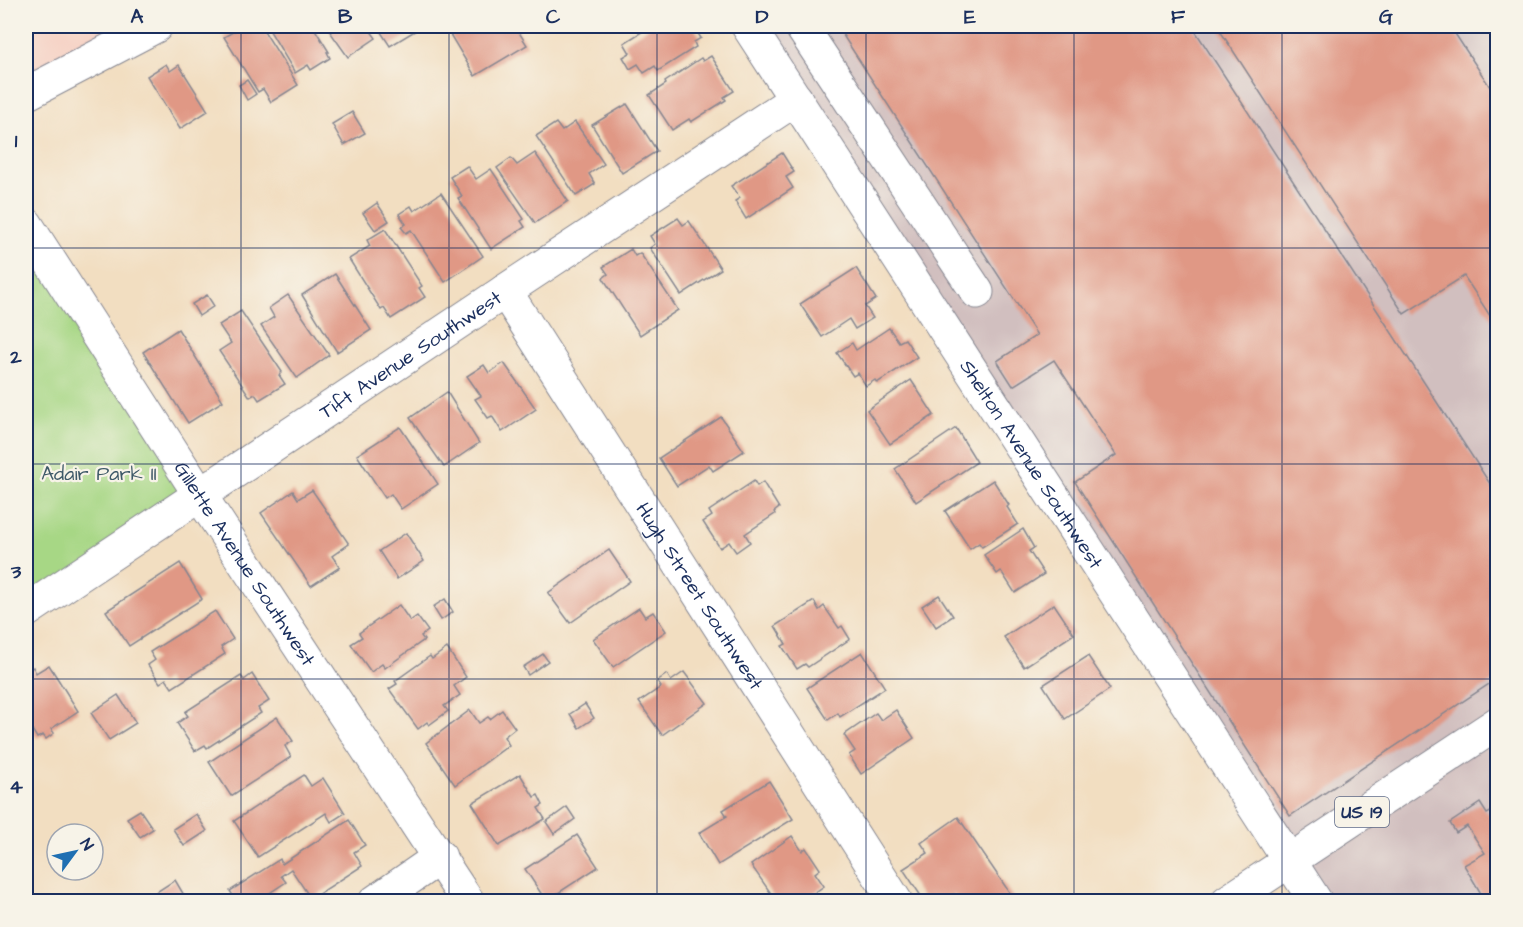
<svg xmlns="http://www.w3.org/2000/svg" width="1523" height="927" viewBox="0 0 1523 927" font-family="'Architects Daughter',sans-serif">
  <rect width="100%" height="100%" fill="#f7f3e8"/>
  <filter id="ink" filterUnits="userSpaceOnUse"><feTurbulence type="fractalNoise" baseFrequency=".0167" numOctaves="2"/><feDisplacementMap in="SourceGraphic" scale="12" xChannelSelector="R" yChannelSelector="G"/><feConvolveMatrix kernelMatrix="1 2 1 2 8 2 1 2 1" color-interpolation-filters="sRGB"/></filter>
  <filter id="wash" filterUnits="userSpaceOnUse"><feTurbulence type="fractalNoise" baseFrequency=".008" numOctaves="4" result="noise"/><feDisplacementMap in="SourceGraphic" scale="24" xChannelSelector="R" yChannelSelector="G"/><feGaussianBlur stdDeviation="1.35" result="paint"/><feColorMatrix in="noise" values="0 0 0 0 0 0 0 0 0 0 0 0 0 0 0 0 0 1.4 0 .05"/><feComposite in="paint" operator="in"/></filter>
  <g filter="url(#wash)">
    <rect width="100%" height="100%" fill="#f2dec1"/>
    <polygon fill="#f6d2c5" points="26,26 175,26 26,97"/>
    <polygon fill="#d1bfbf" points="745,26 1497,26 1497,901 1319,901"/>
    <polygon fill="#a7d785" stroke="#618372" stroke-width="1.5" points="26,224 200,495 26,611"/>
    <g id="blocks">
      <g fill="#e09885">
        <polygon points="243,26 258,26 259,27 261,26 298,85 271,102 263,89 258,92 224,37"/>
        <polygon points="267,26 313,26 329,52 327,52 330,58 311,70 308,65 295,73"/>
        <polygon points="326,26 367,26 376,38 348,57"/>
        <polygon points="377,26 423,26 390,46"/>
        <polygon points="445,26 515,26 527,45 475,76"/>
        <polygon points="651,26 693,26 701,38 694,42 696,47 658,71 655,66 644,73 638,64 630,69 623,57 630,53 624,43"/>
        <polygon points="837,26 1192,26 1498,496 1498,678 1290,816 1075,482 1116,455 1054,360 1013,386 997,361 1037,335"/>
        <polygon points="1217,26 1450,26 1498,99 1498,328 1464,276 1404,314"/>
        <polygon points="711,56 734,91 724,97 726,100 691,122 689,119 672,130 649,95 666,84 665,82 701,58 703,61"/>
        <polygon points="166,64 170,71 179,65 208,111 180,129 147,76"/>
        <polygon points="247,80 256,94 247,100 239,85"/>
        <polygon points="627,104 657,151 622,173 592,125"/>
        <polygon points="352,112 365,133 344,145 332,124"/>
        <polygon points="575,122 604,164 589,174 595,184 576,196 536,136 556,123 562,131"/>
        <polygon points="535,153 568,201 535,223 497,168 511,158 517,165"/>
        <polygon points="782,153 794,172 786,177 793,188 746,219 735,201 740,198 731,186"/>
        <polygon points="467,166 476,179 491,169 524,219 521,221 525,227 491,249 458,198 462,196 450,177"/>
        <polygon points="441,193 483,256 445,282 411,230 406,233 401,227 406,224 399,214 411,206 414,211"/>
        <polygon points="377,203 389,221 375,230 363,213"/>
        <polygon points="678,218 683,225 689,221 721,269 681,295 650,248 655,244 650,236"/>
        <polygon points="385,229 422,286 419,288 425,297 391,319 384,308 381,310 349,259 370,246 367,240"/>
        <polygon points="631,249 635,256 640,253 678,310 640,335 603,278 608,274 603,267"/>
        <polygon points="856,268 876,299 865,306 873,318 855,329 849,319 822,337 800,304"/>
        <polygon points="335,274 371,330 337,352 302,295"/>
        <polygon points="207,295 214,306 199,316 192,304"/>
        <polygon points="288,295 329,355 297,378 261,326 274,317 269,308"/>
        <polygon points="241,311 282,372 279,375 285,384 259,400 255,394 250,397 219,351 231,343 219,325"/>
        <polygon points="889,328 899,342 905,339 917,357 877,383 875,380 866,386 858,373 853,376 837,353 852,343 856,350"/>
        <polygon points="178,329 223,401 188,423 143,352"/>
        <polygon points="504,363 536,409 502,432 492,416 488,418 475,399 481,396 467,376 484,365 489,373"/>
        <polygon points="911,380 934,415 890,444 867,410"/>
        <polygon points="447,392 479,443 444,467 410,418"/>
        <polygon points="721,417 744,451 713,471 709,465 677,486 659,458"/>
        <polygon points="400,427 438,484 401,509 391,494 385,498 357,455"/>
        <polygon points="956,428 977,462 916,502 895,469"/>
        <polygon points="993,480 1009,505 1007,507 1018,524 982,547 979,543 970,549 945,511"/>
        <polygon points="754,481 757,486 763,482 779,508 774,512 775,514 745,534 750,542 736,552 729,542 720,548 703,522 712,516 709,511"/>
        <polygon points="312,490 349,544 332,556 340,567 311,586 261,513 293,491 298,499"/>
        <polygon points="1023,529 1034,548 1029,551 1044,574 1015,593 1001,571 997,574 984,555"/>
        <polygon points="406,533 424,561 397,579 379,551"/>
        <polygon points="609,550 630,581 570,623 548,593"/>
        <polygon points="180,563 202,599 129,646 106,611"/>
        <polygon points="939,595 953,616 936,627 922,606"/>
        <polygon points="445,599 453,612 441,620 433,607"/>
        <polygon points="814,601 819,610 824,606 839,628 842,626 850,639 808,667 805,664 797,669 782,646 786,644 775,626"/>
        <polygon points="1054,604 1074,634 1024,667 1004,637"/>
        <polygon points="399,605 410,621 417,616 428,631 421,636 424,640 385,668 382,664 371,672 351,644 362,637 359,633"/>
        <polygon points="639,608 645,617 653,612 666,631 613,667 593,639"/>
        <polygon points="215,611 233,639 221,647 225,654 172,688 166,679 160,683 148,665 155,660 150,652"/>
        <polygon points="447,648 466,677 454,686 460,695 444,706 448,711 429,725 427,722 418,729 389,689 397,684 395,681 430,656 432,659"/>
        <polygon points="862,652 885,688 840,717 838,713 828,720 807,688"/>
        <polygon points="543,654 548,661 528,675 523,667"/>
        <polygon points="1088,656 1110,689 1065,719 1043,685"/>
        <polygon points="49,665 78,711 51,729 54,733 46,739 43,735 37,738 26,720 26,671 33,667 36,673"/>
        <polygon points="684,672 707,703 662,735 639,702 661,687 657,681 667,674 671,681"/>
        <polygon points="252,674 269,701 258,708 261,713 207,748 205,745 195,751 177,723 188,716 185,712 241,676 244,680"/>
        <polygon points="118,695 136,723 109,740 91,713"/>
        <polygon points="585,704 594,718 579,728 570,714"/>
        <polygon points="470,710 479,723 488,717 490,719 502,710 515,728 504,737 509,745 455,785 426,743"/>
        <polygon points="896,710 914,738 861,774 849,755 855,751 844,735 876,713 881,720"/>
        <polygon points="277,717 293,741 285,746 291,757 231,796 209,762"/>
        <polygon points="520,774 534,797 538,795 543,805 538,808 545,819 499,846 472,803"/>
        <polygon points="304,775 311,786 323,778 345,813 331,822 326,813 258,857 234,821"/>
        <polygon points="769,781 793,819 718,865 699,833 727,816 723,810"/>
        <polygon points="1480,803 1487,814 1498,808 1498,902 1486,902 1464,865 1485,853 1467,826 1456,833 1450,823"/>
        <polygon points="567,807 575,819 554,834 546,822"/>
        <polygon points="140,810 153,829 140,837 127,818"/>
        <polygon points="196,814 207,831 184,846 173,829"/>
        <polygon points="958,817 1016,902 959,902 954,894 942,902 925,902 903,869 928,853 921,843"/>
        <polygon points="349,820 365,845 354,852 362,866 311,899 291,869 281,876 286,882 256,902 237,902 230,891 280,859 282,864"/>
        <polygon points="577,835 598,867 546,901 525,869"/>
        <polygon points="792,836 802,851 806,848 820,869 815,873 824,886 801,902 777,902 751,865"/>
        <polygon points="175,880 188,902 141,902"/>
      </g>
    </g>
  </g>
  <g filter="url(#ink)">
    <use href="#blocks" fill-opacity="0" stroke="#868690" stroke-width="1.5"/>
    <g fill="none" stroke-linecap="round" stroke-linejoin="round">
      <g stroke="#868690" stroke-width="35">
        <g id="minor">
          <path id="s1" d="M748,26l568,876"/>
          <polyline points="801,26 977,292"/>
          <polyline points="26,94 156,26"/>
          <path id="s2" d="M26,224l183,285 259,393"/>
          <path id="s3" d="M505,291l391,611"/>
          <path id="s4" d="M26,611l479,-320 291,-192"/>
          <polyline points="375,902 440,857"/>
        </g>
      </g>
      <g stroke="#868690" stroke-width="35">
        <polyline id="major" points="1227,902 1498,723"/>
      </g>
      <use href="#minor" stroke="#fff" stroke-width="33"/>
      <use href="#major" stroke="#fff" stroke-width="33"/>
    </g>
  </g>
  <path fill="none" stroke="#1b2f5e" stroke-width="1.5" stroke-opacity="0.55" d="M241,26v876M449,26v876M657,26v876M866,26v876M1074,26v876M1282,26v876M26,248h1472M26,464h1472M26,679h1472"/>
  <g text-anchor="middle" stroke-width="4.5" stroke-linejoin="round" paint-order="stroke">
    <rect fill="#f7f3e8" stroke="#5d6a87" stroke-width="1.5" x="1335" y="797" width="54" height="30" rx="4.5"/>
    <g font-size="18" font-weight="bold" fill="#1b2f5e">
      <text x="1362" y="818">US 19</text>
    </g>
    <g font-size="20" fill="#1b2f5e" stroke="#f7f3e8">
      <text dy="7" stroke="none"><textPath href="#s4" startOffset="462">Tift Avenue Southwest</textPath></text>
      <text dy="7" stroke="none"><textPath href="#s1" startOffset="522">Shelton Avenue Southwest</textPath></text>
      <text dy="7" stroke="none"><textPath href="#s2" startOffset="404">Gillette Avenue Southwest</textPath></text>
      <text dy="7" stroke="none"><textPath href="#s3" startOffset="362">Hugh Street Southwest</textPath></text>
    </g>
    <g font-size="20" fill="#3e5968" stroke="#f7f3e8">
      <text x="99" y="480">Adair Park II</text>
    </g>
  </g>
  <rect width="1523" height="927" fill="none" stroke="#f7f3e8" stroke-width="66"/>
  <g transform="translate(75 852) rotate(57)"><circle r="28" fill="#f7f3e8" stroke="#9fa5b1" stroke-width="1.5"/>
  <path d="M0-4.5L10 22L0 15L-10 22Z" fill="#1f6fb2"/>
  <text y="-9" font-size="16" font-weight="bold" text-anchor="middle" fill="#1b2f5e">N</text>
  </g>
  <rect x="33" y="33" width="1457" height="861" fill="none" stroke="#1b2f5e" stroke-width="2"/>
  <g font-size="20" text-anchor="middle" font-weight="bold" fill="#1b2f5e">
    <text x="137" y="23">A</text>
    <text x="345" y="23">B</text>
    <text x="553" y="23">C</text>
    <text x="762" y="23">D</text>
    <text x="970" y="23">E</text>
    <text x="1178" y="23">F</text>
    <text x="1386" y="23">G</text>
    <text x="16" y="147">1</text>
    <text x="16" y="363">2</text>
    <text x="16" y="578">3</text>
    <text x="16" y="793">4</text>
  </g>
</svg>
